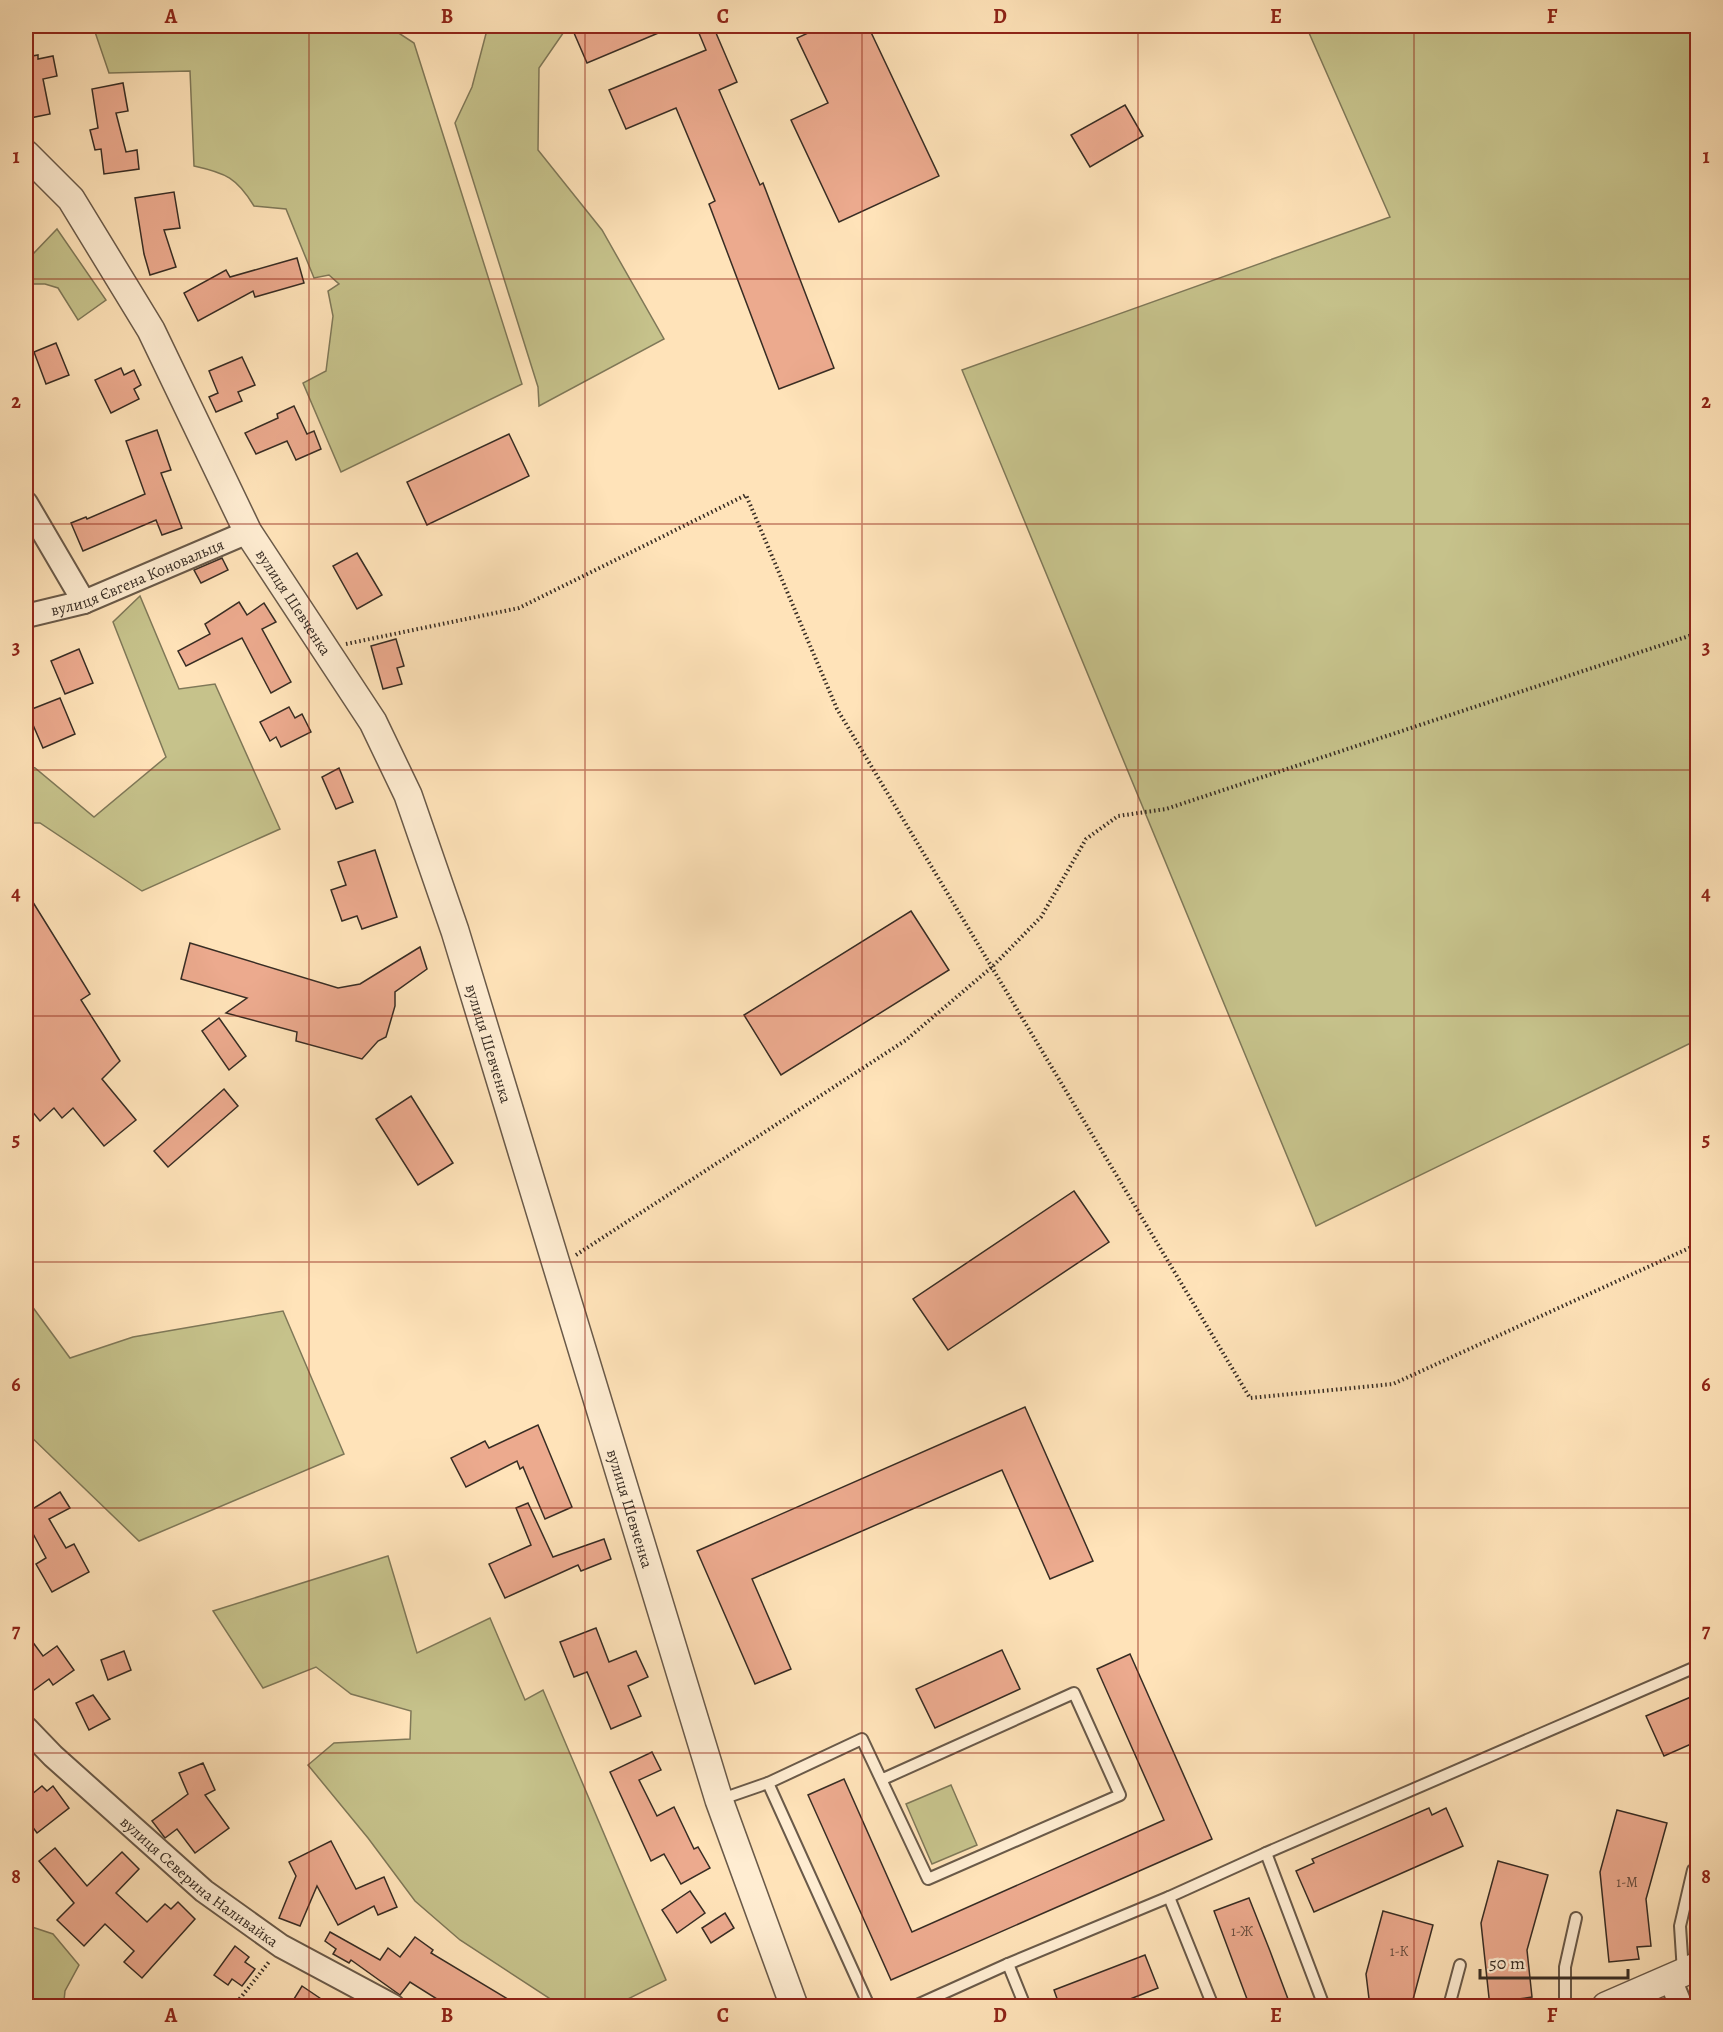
<svg xmlns="http://www.w3.org/2000/svg" width="1723" height="2032" viewBox="0 0 1723 2032" font-family="Alegreya,serif">
  <rect width="100%" height="100%" fill="#ffe3b9"/>
  <filter id="stains"><feTurbulence type="fractalNoise" baseFrequency=".00333" numOctaves="4"/><feColorMatrix values="0 0 0 0 .2 0 0 0 0 .09 0 0 0 0 .02 0 0 0 .5 -.17"/></filter>
  <radialGradient id="worn" r=".72"><stop offset=".6" stop-color="#630" stop-opacity="0"/><stop offset="1" stop-color="#630" stop-opacity=".3"/></radialGradient>
  <g fill="#c6c28b" stroke="#7f7858" stroke-width="1.5">
    <path d="M149,26h239l26,17 108,341 -181,88 -38,-89 23,-12 7,-55 -5,-25 11,-7 -10,-9 -15,3 -28,-69 -32,-3c-17,-28 -28,-33 -60,-40l-4,-95 -81,2 -14,-41z"/>
    <polygon points="488,26 568,26 539,68 538,150 602,230 664,339 539,406 538,387 455,123 472,87"/>
    <polygon points="1306,26 1698,26 1697,1040 1316,1226 962,370 1390,217"/>
    <polygon points="57,229 106,300 78,320 58,288 45,284 26,284 26,252 32,255"/>
    <polygon points="140,596 179,689 215,684 280,829 142,891 40,823 26,823 26,765 35,768 94,817 166,757 113,622"/>
    <polygon points="26,1298 70,1358 133,1337 283,1311 344,1454 139,1541 26,1432"/>
    <polygon points="388,1556 417,1653 490,1618 525,1700 543,1690 666,1980 614,2006 561,2006 460,1940 415,1901 368,1838 308,1765 334,1743 410,1739 411,1711 351,1694 316,1667 263,1688 213,1611"/>
    <polygon points="951,1785 977,1845 932,1864 906,1804"/>
    <polygon points="26,1925 53,1934 79,1965 65,1991 64,2001 70,2006 26,2006"/>
  </g>
  <g fill="#ecaa8e" stroke="#382d24" stroke-width="1.5">
    <polygon points="571,26 675,26 587,63"/>
    <polygon points="696,26 713,26 737,82 719,90 760,185 763,183 834,368 779,389 709,204 715,201 676,108 626,129 609,90 706,50"/>
    <polygon points="823,26 868,26 939,176 839,222 791,120 828,103 797,38"/>
    <polygon points="38,55 38,59 53,56 57,76 43,79 50,114 30,118 26,101 32,100 26,57"/>
    <polygon points="123,83 128,111 116,113 126,152 137,150 139,169 104,174 101,149 95,150 90,130 98,128 92,89"/>
    <polygon points="1125,105 1143,136 1090,167 1071,135"/>
    <polygon points="174,192 180,228 164,230 176,267 150,275 144,254 135,198"/>
    <polygon points="297,258 304,283 255,297 253,291 198,321 184,293 226,270 230,277"/>
    <polygon points="56,343 69,375 46,384 34,352"/>
    <polygon points="242,357 255,385 238,392 242,401 216,412 209,397 218,393 209,371"/>
    <polygon points="121,368 124,375 134,370 141,385 134,389 139,399 111,413 95,380"/>
    <polygon points="294,406 307,434 314,431 321,449 296,460 287,441 256,454 245,433 278,418 277,414"/>
    <polygon points="157,430 171,470 161,473 182,528 162,535 156,520 83,551 71,523 86,517 87,519 145,494 126,441"/>
    <polygon points="509,434 529,476 427,525 407,482"/>
    <polygon points="357,553 382,595 357,609 333,566"/>
    <polygon points="222,558 228,570 201,583 194,570"/>
    <polygon points="239,602 247,615 264,603 276,622 262,629 291,682 271,693 242,638 186,666 178,651 210,634 205,624"/>
    <polygon points="396,639 404,666 397,668 402,684 383,689 371,646"/>
    <polygon points="79,649 93,683 65,694 51,661"/>
    <polygon points="60,698 75,734 43,748 27,711"/>
    <polygon points="289,707 295,718 302,714 311,732 281,747 276,737 270,741 260,722"/>
    <polygon points="339,768 353,802 336,809 322,777"/>
    <polygon points="375,850 397,917 362,929 357,916 342,921 331,890 346,885 338,862"/>
    <polygon points="26,891 90,994 81,1000 120,1061 102,1079 136,1120 104,1146 73,1108 62,1118 54,1108 40,1121 26,1104"/>
    <polygon points="911,911 949,970 781,1075 744,1015"/>
    <polygon points="190,943 338,988 360,984 420,947 427,969 395,992 395,1006 386,1037 378,1041 362,1059 296,1041 297,1032 226,1013 247,998 181,979"/>
    <polygon points="219,1018 246,1056 229,1070 202,1031"/>
    <polygon points="224,1089 238,1106 168,1167 154,1151"/>
    <polygon points="411,1096 453,1163 418,1185 376,1119"/>
    <polygon points="1074,1191 1109,1242 948,1350 913,1299"/>
    <polygon points="1025,1407 1093,1561 1050,1579 1002,1470 752,1579 791,1669 755,1684 697,1551"/>
    <polygon points="538,1425 572,1507 545,1519 523,1467 520,1469 517,1461 466,1487 451,1458 485,1441 489,1448"/>
    <polygon points="60,1492 70,1508 49,1519 66,1548 74,1544 89,1572 52,1592 36,1564 46,1558 31,1530 26,1533 26,1513"/>
    <polygon points="528,1503 553,1557 604,1539 611,1559 581,1571 578,1565 505,1598 489,1564 531,1545 516,1508"/>
    <polygon points="596,1628 609,1662 636,1651 648,1677 628,1686 641,1716 611,1729 587,1672 574,1677 560,1642"/>
    <polygon points="26,1633 43,1656 57,1646 74,1670 53,1685 49,1679 34,1690 26,1678"/>
    <polygon points="1002,1650 1020,1689 935,1728 916,1689"/>
    <polygon points="124,1651 131,1670 108,1680 101,1660"/>
    <polygon points="1130,1654 1212,1839 891,1980 808,1795 844,1779 912,1932 1164,1820 1097,1669"/>
    <polygon points="1698,1694 1698,1741 1664,1756 1646,1716"/>
    <polygon points="93,1695 110,1719 89,1730 76,1703"/>
    <polygon points="652,1752 661,1770 639,1780 657,1816 674,1807 694,1849 698,1847 710,1868 681,1884 664,1854 651,1861 610,1772"/>
    <polygon points="203,1763 215,1790 205,1795 229,1828 195,1853 177,1829 165,1838 152,1821 188,1794 179,1773"/>
    <polygon points="42,1786 47,1791 53,1786 69,1808 37,1833 26,1818 26,1799"/>
    <polygon points="1429,1808 1432,1815 1446,1808 1463,1846 1314,1912 1296,1871 1314,1863 1312,1859"/>
    <polygon points="1617,1810 1667,1823 1646,1899 1651,1946 1637,1947 1639,1959 1609,1962 1600,1872"/>
    <polygon points="331,1841 356,1889 384,1877 397,1907 378,1915 374,1906 338,1925 317,1886 300,1926 279,1918 296,1876 289,1862"/>
    <polygon points="55,1848 87,1886 122,1852 139,1869 116,1893 147,1922 165,1904 171,1909 178,1902 195,1919 142,1978 124,1962 134,1951 105,1924 84,1946 57,1920 74,1903 39,1861"/>
    <polygon points="1498,1861 1548,1875 1527,1950 1532,1997 1519,1999 1519,2007 1490,2007 1481,1923"/>
    <polygon points="690,1891 705,1913 677,1933 662,1910"/>
    <polygon points="1249,1898 1270,1951 1291,2007 1250,2007 1214,1911"/>
    <polygon points="1383,1911 1433,1925 1411,2007 1370,2007 1366,1974"/>
    <polygon points="725,1913 734,1928 711,1943 702,1928"/>
    <polygon points="330,1932 380,1960 388,1948 400,1957 415,1937 433,1950 431,1953 521,2007 463,2007 452,2000 448,2006 410,1982 400,1995 351,1960 349,1963 333,1954 336,1949 325,1941"/>
    <polygon points="235,1946 249,1957 245,1962 255,1969 242,1986 232,1979 228,1985 214,1975"/>
    <polygon points="1145,1955 1158,1988 1110,2007 1060,2007 1054,1990"/>
    <polygon points="302,1986 333,2007 289,2007"/>
  </g>
  <g fill="none" stroke-linecap="round" stroke-linejoin="round">
    <g stroke="#6a5a49" stroke-width="14">
      <g id="service">
        <polyline points="768,1783 869,2006"/>
        <polyline points="719,1800 768,1783 862,1739 928,1879 1120,1795 1074,1693 883,1779"/>
        <polyline points="1266,1853 1698,1666"/>
        <polyline points="1169,1897 1266,1853 1324,2006"/>
        <polyline points="1008,1964 1025,2006"/>
        <polyline points="1683,1972 1680,1926 1693,1870"/>
        <polyline points="915,2006 1008,1964 1169,1897 1213,2006"/>
        <polyline points="1449,2006 1460,1965"/>
        <polyline points="1565,2006 1565,1967 1576,1918"/>
      </g>
    </g>
    <g stroke="#6a5a49" stroke-width="26">
      <g id="minor">
        <polyline points="26,503 84,602"/>
        <path id="s1" d="M26,616l58,-14 164,-70"/>
        <path id="s2" d="M26,1728l27,28 151,135 77,55 112,60"/>
        <polyline points="1670,1979 1681,2006"/>
      </g>
    </g>
    <g stroke="#6a5a49" stroke-width="30">
      <g id="tertiary">
        <path id="s3" d="M26,154l45,45 80,131 97,202 125,190 35,73 47,136 264,869 75,206"/>
        <polyline points="1606,2006 1698,1966"/>
      </g>
    </g>
    <g stroke="#382d24" stroke-width="4" stroke-dasharray="1.5 3" stroke-linecap="butt">
      <polyline points="346,644 519,608 746,495 837,709 1250,1398 1393,1384 1698,1244"/>
      <polyline points="576,1255 906,1040 992,967 1041,917 1086,839 1118,816 1166,809 1698,633"/>
      <polyline points="234,2006 269,1962"/>
    </g>
    <use href="#service" stroke="#ffedd2" stroke-width="10"/>
    <use href="#minor" stroke="#ffedd2" stroke-width="22"/>
    <use href="#tertiary" stroke="#ffedd2" stroke-width="27"/>
  </g>
  <path fill="none" stroke="#8f2418" stroke-width="1.5" stroke-opacity="0.55" d="M309,26v1980M585,26v1980M862,26v1980M1138,26v1980M1414,26v1980M26,279h1672M26,524h1672M26,770h1672M26,1016h1672M26,1262h1672M26,1508h1672M26,1753h1672"/>
  <g text-anchor="middle" stroke-width="4.5" stroke-linejoin="round" paint-order="stroke">
    <g font-size="14" fill="#654c3e">
      <text x="1627" y="1887">1-М</text>
      <text x="1242" y="1936">1-Ж</text>
      <text x="1399" y="1956">1-К</text>
    </g>
    <g font-size="16" fill="#382d24" stroke="#ffedd2">
      <text dy="6" stroke="none"><textPath href="#s1" startOffset="118">вулиця Євгена Коновальця</textPath></text>
      <text dy="6" stroke="none"><textPath href="#s3" startOffset="525">вулиця Шевченка</textPath></text>
      <text dy="6" stroke="none"><textPath href="#s3" startOffset="1011">вулиця Шевченка</textPath></text>
      <text dy="6" stroke="none"><textPath href="#s3" startOffset="1497">вулиця Шевченка</textPath></text>
      <text dy="6" stroke="none"><textPath href="#s2" startOffset="232">вулиця Северина Наливайка</textPath></text>
    </g>
  </g>
  <rect width="1723" height="2032" fill="none" stroke="#ffe3b9" stroke-width="66"/>
  <path d="M1480 1969v9h148v-9" fill="none" stroke="#382d24" stroke-width="3"/>
  <text x="1489" y="1969" font-size="18" fill="#382d24" stroke="#ffedd2" stroke-width="4.5" paint-order="stroke">50 m</text>
  <rect x="33" y="33" width="1657" height="1966" fill="none" stroke="#8f2418" stroke-width="2"/>
  <g font-size="20" text-anchor="middle" font-weight="bold" fill="#8f2418">
    <text x="171" y="23">A</text>
    <text x="447" y="23">B</text>
    <text x="723" y="23">C</text>
    <text x="1000" y="23">D</text>
    <text x="1276" y="23">E</text>
    <text x="1552" y="23">F</text>
    <text x="16" y="163">1</text>
    <text x="1706" y="163">1</text>
    <text x="16" y="408">2</text>
    <text x="1706" y="408">2</text>
    <text x="16" y="654">3</text>
    <text x="1706" y="654">3</text>
    <text x="16" y="900">4</text>
    <text x="1706" y="900">4</text>
    <text x="16" y="1146">5</text>
    <text x="1706" y="1146">5</text>
    <text x="16" y="1391">6</text>
    <text x="1706" y="1391">6</text>
    <text x="16" y="1637">7</text>
    <text x="1706" y="1637">7</text>
    <text x="16" y="1883">8</text>
    <text x="1706" y="1883">8</text>
    <text x="171" y="2022">A</text>
    <text x="447" y="2022">B</text>
    <text x="723" y="2022">C</text>
    <text x="1000" y="2022">D</text>
    <text x="1276" y="2022">E</text>
    <text x="1552" y="2022">F</text>
  </g>
  <rect width="100%" height="100%" filter="url(#stains)"/>
  <rect width="100%" height="100%" fill="url(#worn)"/>
</svg>
